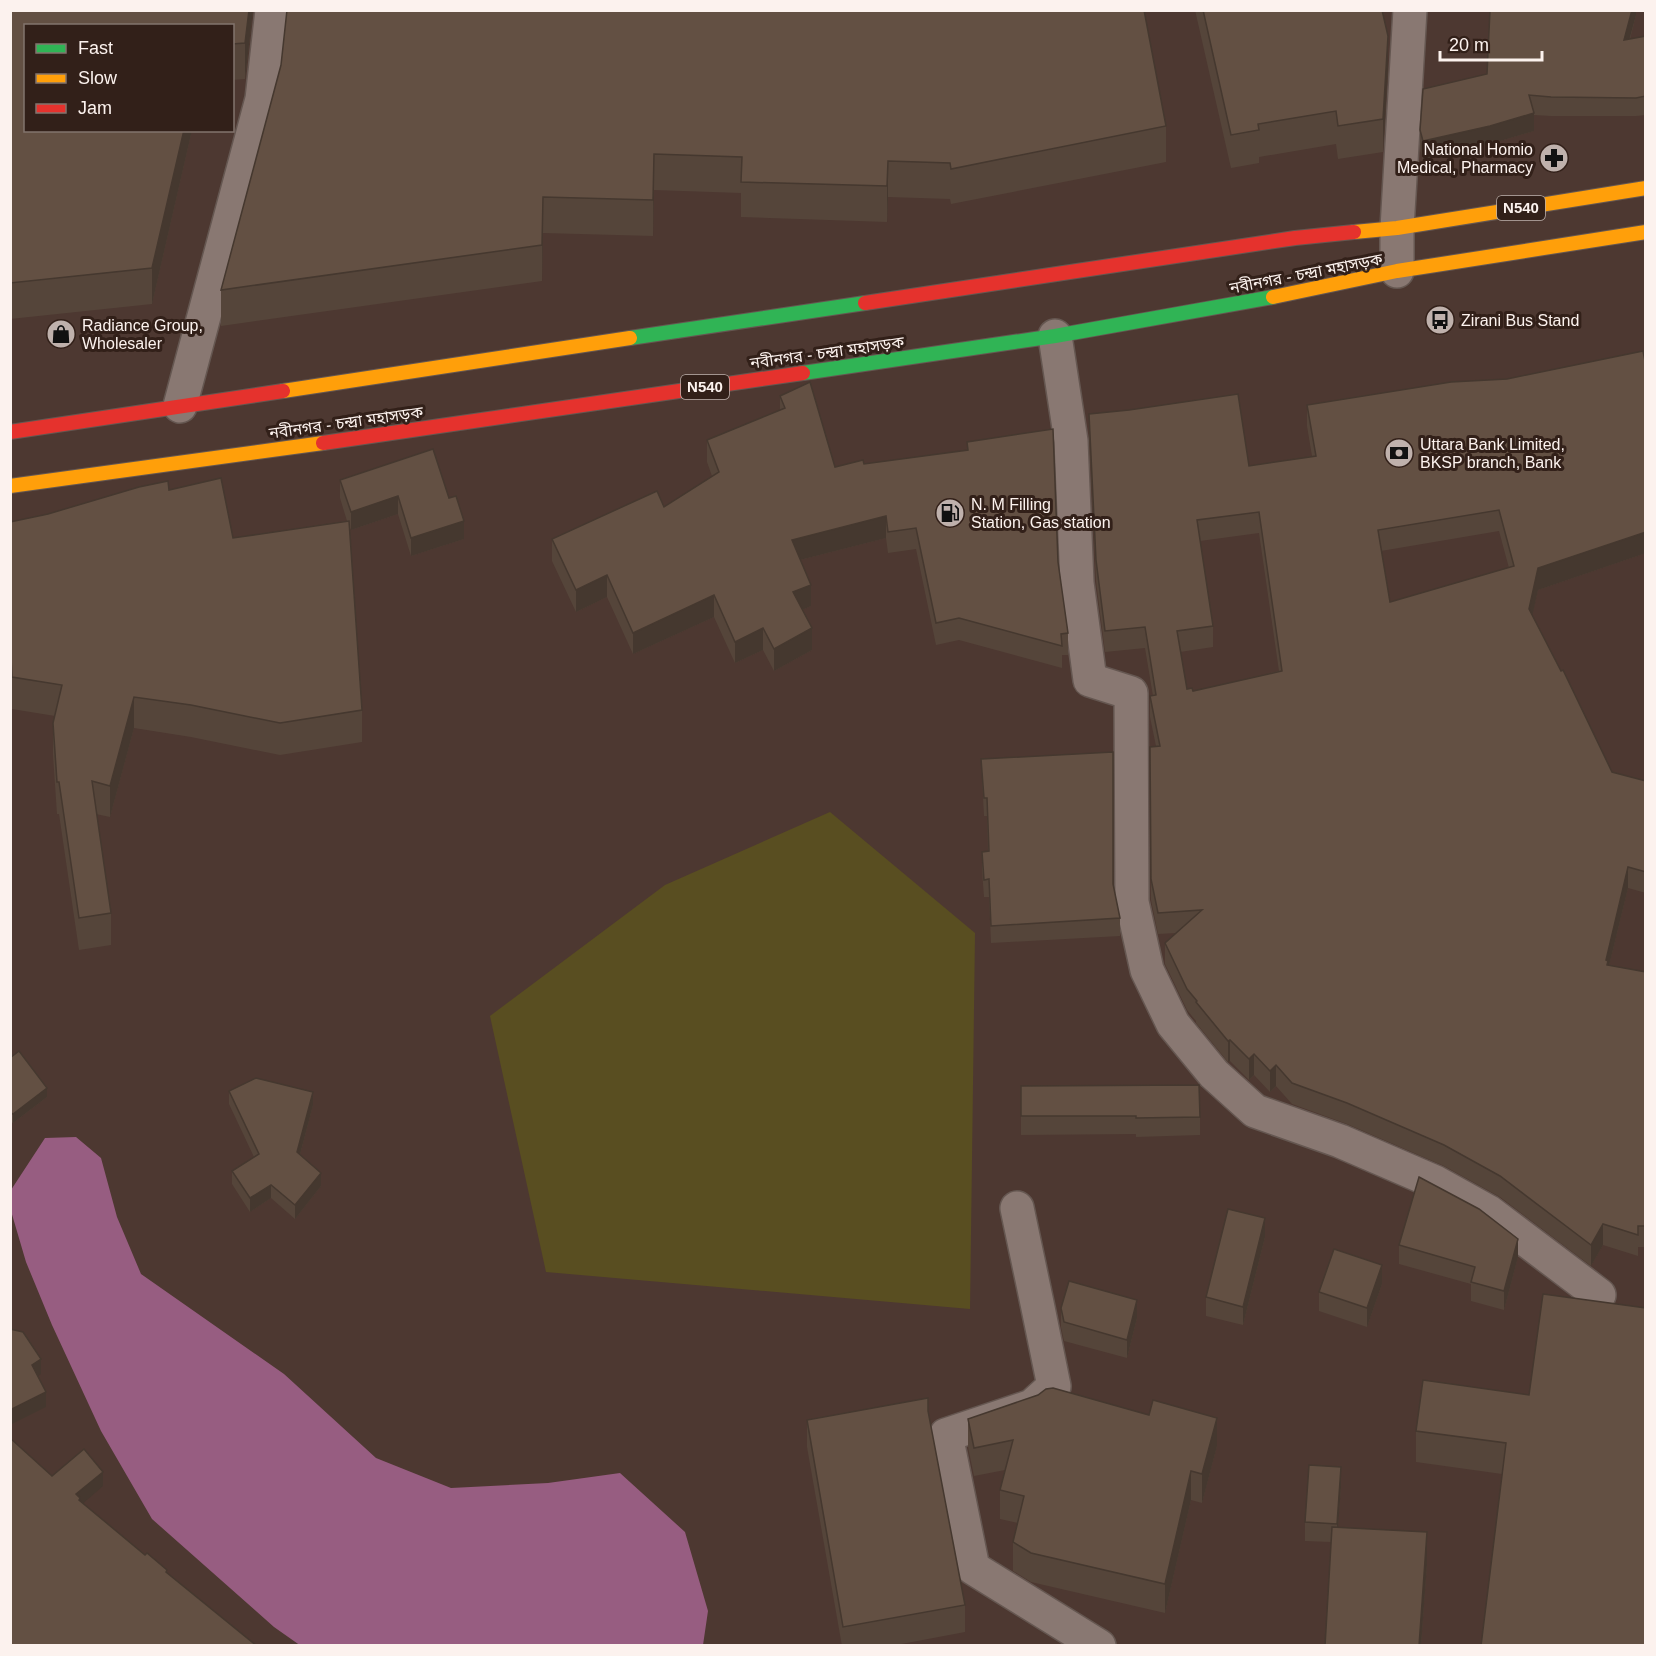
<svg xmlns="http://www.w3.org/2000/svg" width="1656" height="1656" viewBox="0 0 1656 1656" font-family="Helvetica,'Noto Sans Bengali',sans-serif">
  <rect width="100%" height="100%" fill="#4d3831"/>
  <polygon fill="#594e21" points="830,812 975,933 970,1309 546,1272 490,1016 665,885"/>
  <polygon fill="#975d81" points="76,1137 101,1158 117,1217 141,1274 284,1374 376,1458 451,1488 548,1483 620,1473 685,1532 708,1611 703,1645 301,1646 274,1627 152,1519 101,1431 52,1325 26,1262 11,1211 11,1190 45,1138"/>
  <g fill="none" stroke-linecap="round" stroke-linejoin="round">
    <g stroke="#655751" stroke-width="36">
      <g id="street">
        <polyline points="1397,271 1397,228 1410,10"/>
        <polyline points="1055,336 1071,441 1077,583 1090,680 1131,693 1132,902 1147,970 1173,1024 1214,1074 1255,1111 1340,1141 1435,1182 1489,1212 1599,1295"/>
        <polyline points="180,406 262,99 272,10"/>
        <polyline points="1017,1208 1037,1303 1054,1386 1032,1406 946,1435 973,1568 1099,1646"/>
      </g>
    </g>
    <g stroke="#655751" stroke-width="16">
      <g id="fast">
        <polyline points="630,338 865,303"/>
        <polyline points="803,373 1055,336 1273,297"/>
      </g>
    </g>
    <g stroke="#655751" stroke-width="16">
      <g id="slow">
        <polyline points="1354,232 1397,228 1646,188"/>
        <polyline points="1273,297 1397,271 1646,232"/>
        <polyline points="283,391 630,338"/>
        <polyline points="10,486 323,443"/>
      </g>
    </g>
    <g stroke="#655751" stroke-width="16">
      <g id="jam">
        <polyline points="865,303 1295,238 1354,232"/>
        <polyline points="10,432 283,391"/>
        <polyline points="323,443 803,373"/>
      </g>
    </g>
    <use href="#street" stroke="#897872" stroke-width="33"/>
    <use href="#fast" stroke="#30b455" stroke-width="14"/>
    <use href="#slow" stroke="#ff9f0a" stroke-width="14"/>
    <use href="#jam" stroke="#e5322d" stroke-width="14"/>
  </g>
  <g fill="#55453a" fill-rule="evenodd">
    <polygon points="10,10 253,10 245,79 232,80 232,26 26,130 192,130 152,304 10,319"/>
    <polygon points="1195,10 1382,10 1388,69 1383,152 1338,159 1336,144 1259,157 1259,163 1231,168"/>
    <polygon points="1636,10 1636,15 1630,39 1646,36 1646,115 1636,116 1551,116 1534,115 1534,131 1490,144 1423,160 1420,149 1420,130 1487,74"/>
    <polygon points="281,65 1166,126 1166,162 951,204 950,199 888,197 887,222 741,217 741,193 654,190 653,236 543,233 542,281 221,326 221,290"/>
    <path d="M1646,366v187l-108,37 -6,25 80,157 34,9v112l-18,-5 -19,78 37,6v275h-8v9l-35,-11 -12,21 -91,-69 -56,-31 -97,-42 -55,-20 -16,-18 -6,6 -16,-17 -5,5 -19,-19 -2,1 -32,-39v-2l-9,-11 -22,-46v-21l11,-10 -18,1 -7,-34 -1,-153 6,-1 -6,-29v-21h3l-8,-48 -40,4 -9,-71 -7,-146v-21l160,52 63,-10 -5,-30v-21l200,-26zM1499,531l10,37 -119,34 -9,-51zM1259,533l20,138 -86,20 -6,-2 -7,-37 33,-5v-21l-13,-85z"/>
    <polygon points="780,396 835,467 864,464 967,450 967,442 1058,562 1068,633 1068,655 1062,655 1062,668 959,640 936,645 916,549 888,553 886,538 800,560 811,606 802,610 812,650 774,671 763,650 735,663 714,617 633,654 607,597 576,612 552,561 552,539 664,507 712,476 707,462 707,440 780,410"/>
    <polygon points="340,480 449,498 464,539 411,556 398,514 351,530 349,526 362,710 362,742 280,755 191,737 134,728 110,817 96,814 111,913 111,945 79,950 59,814 57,814 53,755 53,723 55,716 12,709 10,671 10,522 169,490 233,538 347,521 340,498"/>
    <polygon points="981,759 1113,884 1120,918 1120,936 991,943 989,897 984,897 982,870 982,852 988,851 987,816 984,816"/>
    <polygon points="10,1058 47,1097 13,1123 10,1121"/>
    <polygon points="1021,1086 1200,1117 1200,1135 1136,1137 1136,1134 1021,1135"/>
    <polygon points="229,1091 313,1105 300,1155 321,1186 295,1219 271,1198 250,1212 232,1184 232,1171 254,1157 229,1104"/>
    <polygon points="1265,1237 1243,1325 1206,1316 1206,1297"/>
    <polygon points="1399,1245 1518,1257 1504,1310 1471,1301 1471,1284 1399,1264"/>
    <polygon points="1382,1284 1367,1327 1319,1311 1319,1292"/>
    <polygon points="1061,1308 1137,1318 1127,1358 1064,1341 1061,1327"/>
    <polygon points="1529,1395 1502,1474 1416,1462 1416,1431"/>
    <polygon points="928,1414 965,1605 965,1632 891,1646 842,1646 807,1447 807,1420"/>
    <polygon points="968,1419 1217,1446 1202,1503 1191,1500 1165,1613 1031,1582 1013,1571 1013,1542 1018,1523 1000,1519 1000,1490 1005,1470 974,1476 968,1447"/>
    <polygon points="1341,1486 1338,1527 1427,1564 1421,1646 1325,1646 1331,1542 1305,1541 1305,1522"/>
  </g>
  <g fill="#45382f">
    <polygon points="249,10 253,10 245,79 245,43"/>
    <polygon points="1632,10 1636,10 1636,15 1624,59 1624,40"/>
    <polygon points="1388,36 1388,69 1383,152 1383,119"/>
    <polygon points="1534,113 1534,131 1490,144 1423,160 1423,141"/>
    <polygon points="184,130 192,130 152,304 152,268"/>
    <polygon points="654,154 654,190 653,236 653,200"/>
    <polygon points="888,161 888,197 887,222 887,186"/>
    <polygon points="543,197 543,233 542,281 542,245"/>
    <polygon points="398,496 398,514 351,530 351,512"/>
    <polygon points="886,516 886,538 792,562 792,540"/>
    <polygon points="464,521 464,539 411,556 411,538"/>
    <polygon points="1646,532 1646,553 1538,590 1529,630 1529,609 1538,568"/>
    <polygon points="607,575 607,597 576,612 576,590"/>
    <polygon points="811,585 811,606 793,614 793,592"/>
    <polygon points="714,595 714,617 633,654 633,633"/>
    <polygon points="763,628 763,650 735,663 735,642"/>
    <polygon points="812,628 812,650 774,671 774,649"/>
    <polygon points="134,697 134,728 110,817 110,786"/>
    <polygon points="1628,867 1628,888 1608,970 1606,960"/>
    <polygon points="1230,1040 1230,1061 1228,1062 1228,1041"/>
    <polygon points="1254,1054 1254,1075 1249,1080 1249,1059"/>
    <polygon points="1276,1065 1276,1086 1270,1092 1270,1071"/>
    <polygon points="47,1088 47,1097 13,1123 13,1114"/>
    <polygon points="313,1092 313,1105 297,1166 297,1152"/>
    <polygon points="321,1173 321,1186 295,1219 295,1205"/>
    <polygon points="271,1185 271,1198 250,1212 250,1198"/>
    <polygon points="1265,1218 1265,1237 1243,1325 1243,1307"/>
    <polygon points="1603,1224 1603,1245 1591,1266 1591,1245"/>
    <polygon points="1518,1239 1518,1257 1504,1310 1504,1291"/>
    <polygon points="1382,1265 1382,1284 1367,1327 1367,1308"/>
    <polygon points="1137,1300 1137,1318 1127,1358 1127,1340"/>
    <polygon points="41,1359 41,1374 32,1380 32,1365"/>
    <polygon points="46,1392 46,1407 10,1425 10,1410"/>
    <polygon points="1217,1418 1217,1446 1202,1503 1202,1474"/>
    <polygon points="1341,1467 1341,1486 1337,1542 1337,1524"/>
    <polygon points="1191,1471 1191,1500 1165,1613 1165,1584"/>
    <polygon points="103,1472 103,1486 80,1506 76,1494"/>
    <polygon points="1427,1532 1427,1564 1421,1646 1419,1646"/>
  </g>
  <g fill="#635043" stroke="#45382f" stroke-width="1.5" fill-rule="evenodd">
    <polygon points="10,10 249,10 245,43 232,44 232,26 26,26 26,130 184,130 152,268 10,283"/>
    <polygon points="287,10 1144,10 1166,126 951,169 950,163 888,161 887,186 741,182 742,157 654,154 653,200 543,197 542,245 221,290 281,65"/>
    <polygon points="1203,10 1382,10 1388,36 1383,119 1338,126 1336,111 1258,124 1259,130 1231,135"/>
    <polygon points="1490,10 1632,10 1624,40 1646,36 1646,96 1636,98 1551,97 1529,95 1534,113 1490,126 1423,141 1420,130 1423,89 1487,74"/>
    <path d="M1643,351l3,15v166l-108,36 -9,41 32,62 2,-1 49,102 34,9v91l-18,-5 -22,93 2,1 -1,4 39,7v254h-8v9l-35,-11 -12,21 -91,-69 -56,-31 -97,-42 -55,-20 -16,-18 -6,6 -16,-17 -5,5 -19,-19 -2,1 -32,-39 1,-1 -10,-12 -22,-46 37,-33 -44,3 -7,-34 -1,-132 10,-1 -10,-50 6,-1 -11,-68 -40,4 -9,-71 -7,-146 40,-4 109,-16 11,72 67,-10 -9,-51 144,-23 56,-3zM1499,510l15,56 -124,36 -12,-72zM1259,512l23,159 -89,20 -1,-3 -5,1 -10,-58 36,-5 -16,-106z"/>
    <polygon points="810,382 835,467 863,460 864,464 968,450 967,442 1053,429 1058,562 1068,633 1061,634 1062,646 959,618 936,623 916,528 888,532 886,516 792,540 811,585 793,592 812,628 774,649 763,628 735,642 714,595 633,633 607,575 576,590 552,539 657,491 664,507 719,472 707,440 785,408 780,396"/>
    <polygon points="433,449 449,498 456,496 464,521 411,538 398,496 351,512 340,480"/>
    <polygon points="221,478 233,538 349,521 362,710 280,723 191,705 134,697 110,786 92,781 111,913 79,918 59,782 57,782 53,723 62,685 12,677 10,639 10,522 48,514 139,487 168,481 169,490"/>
    <polygon points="1113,752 1113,884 1120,918 991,926 989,879 984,880 982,852 989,851 987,798 984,798 981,759"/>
    <polygon points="19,1051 47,1088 13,1114 10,1112 10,1058"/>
    <polygon points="256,1078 313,1092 297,1152 321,1173 295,1205 271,1185 250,1198 232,1171 259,1154 229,1091"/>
    <polygon points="1199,1085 1200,1117 1136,1118 1136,1116 1021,1116 1021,1086"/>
    <polygon points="1419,1177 1479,1209 1518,1239 1504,1291 1471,1282 1475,1267 1399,1245"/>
    <polygon points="1228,1209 1265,1218 1243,1307 1206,1297"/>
    <polygon points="1334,1249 1382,1265 1367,1308 1319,1292"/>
    <polygon points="1069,1281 1137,1300 1127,1340 1064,1322 1061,1308"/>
    <polygon points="1543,1294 1646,1308 1646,1646 1481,1646 1506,1443 1416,1431 1423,1380 1529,1395"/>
    <polygon points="10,1329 23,1332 41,1359 32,1365 46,1392 10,1410"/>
    <polygon points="1053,1388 1149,1415 1153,1400 1217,1418 1202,1474 1191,1471 1165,1584 1031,1553 1013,1542 1024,1496 1000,1490 1013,1440 974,1448 968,1419 1038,1395 1046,1389"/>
    <polygon points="928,1398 928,1411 965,1605 843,1627 807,1420"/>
    <polygon points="10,1438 52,1476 84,1449 103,1472 76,1494 80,1498 79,1500 145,1555 147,1553 167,1570 166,1572 257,1646 10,1646"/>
    <polygon points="1309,1465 1341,1467 1337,1524 1305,1522"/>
    <polygon points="1332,1527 1427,1532 1419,1646 1325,1646"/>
  </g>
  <defs>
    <g id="pharmacy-disc" transform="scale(1.5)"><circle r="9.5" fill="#bfb1ac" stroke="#322019"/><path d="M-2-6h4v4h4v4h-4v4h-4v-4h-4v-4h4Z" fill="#111"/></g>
    <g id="bus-disc" transform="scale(1.5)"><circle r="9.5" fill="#bfb1ac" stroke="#322019"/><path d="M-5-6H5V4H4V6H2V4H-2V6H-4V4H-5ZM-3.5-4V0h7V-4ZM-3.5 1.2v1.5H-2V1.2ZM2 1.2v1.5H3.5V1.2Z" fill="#111"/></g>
    <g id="shop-disc" transform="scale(1.5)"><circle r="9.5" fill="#bfb1ac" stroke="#322019"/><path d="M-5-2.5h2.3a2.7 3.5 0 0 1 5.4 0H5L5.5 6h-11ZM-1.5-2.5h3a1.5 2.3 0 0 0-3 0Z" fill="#111"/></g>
    <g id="bank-disc" transform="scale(1.5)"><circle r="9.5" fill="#bfb1ac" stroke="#322019"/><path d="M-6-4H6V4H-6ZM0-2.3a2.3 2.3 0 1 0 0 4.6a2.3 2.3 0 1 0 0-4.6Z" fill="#111"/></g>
    <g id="fuel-disc" transform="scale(1.5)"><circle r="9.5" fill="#bfb1ac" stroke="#322019"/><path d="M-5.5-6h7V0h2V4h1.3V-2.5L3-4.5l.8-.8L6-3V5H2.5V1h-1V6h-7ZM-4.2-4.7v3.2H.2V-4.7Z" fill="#111"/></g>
  </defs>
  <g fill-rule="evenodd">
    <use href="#pharmacy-disc" x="1554" y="158"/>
    <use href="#bus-disc" x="1440" y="320"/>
    <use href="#shop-disc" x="61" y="334"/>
    <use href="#bank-disc" x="1399" y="453"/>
    <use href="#fuel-disc" x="950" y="513"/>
  </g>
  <g text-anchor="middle" stroke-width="6" stroke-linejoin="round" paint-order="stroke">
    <g fill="#322019" stroke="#bfb3ae" stroke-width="1.5">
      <rect x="1497" y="196" width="48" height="24" rx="4.5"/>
      <rect x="681" y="375" width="48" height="24" rx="4.5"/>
    </g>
    <g font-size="15" font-weight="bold" fill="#fcf2ee">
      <text x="1521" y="213">N540</text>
      <text x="705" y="392">N540</text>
    </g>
    <g font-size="16" fill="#fcf2ee" stroke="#322019" text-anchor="start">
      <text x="1533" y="155" text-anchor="end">National Homio<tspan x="1533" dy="18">Medical, Pharmacy</tspan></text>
      <text x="1461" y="326">Zirani Bus Stand</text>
      <text x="82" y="331">Radiance Group,<tspan x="82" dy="18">Wholesaler</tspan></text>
      <text x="1420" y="450">Uttara Bank Limited,<tspan x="1420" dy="18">BKSP branch, Bank</tspan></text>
      <text x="971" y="510">N. M Filling<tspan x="971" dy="18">Station, Gas station</tspan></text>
    </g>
    <g font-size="16" fill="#fcf2ee" stroke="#322019">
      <text transform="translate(1306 273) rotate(-11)" y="6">নবীনগর - চন্দ্রা মহাসড়ক</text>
      <text transform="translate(827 352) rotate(-8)" y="6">নবীনগর - চন্দ্রা মহাসড়ক</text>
      <text transform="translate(346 422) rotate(-8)" y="6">নবীনগর - চন্দ্রা মহাসড়ক</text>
    </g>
  </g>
  <rect width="1656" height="1656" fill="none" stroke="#fcf2ee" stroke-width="24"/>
  <rect x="24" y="24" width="210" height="108" fill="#322019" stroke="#83746e" stroke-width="1.5"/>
  <rect x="36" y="44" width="30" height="9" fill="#30b455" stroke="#83746e" stroke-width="1.5"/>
  <text x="78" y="54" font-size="18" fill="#fcf2ee">Fast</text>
  <rect x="36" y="74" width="30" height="9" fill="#ff9f0a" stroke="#83746e" stroke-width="1.5"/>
  <text x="78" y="84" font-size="18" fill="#fcf2ee">Slow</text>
  <rect x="36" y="104" width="30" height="9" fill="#e5322d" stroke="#83746e" stroke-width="1.5"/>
  <text x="78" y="114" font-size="18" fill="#fcf2ee">Jam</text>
  <path d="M1440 51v9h102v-9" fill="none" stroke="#fcf2ee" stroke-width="3"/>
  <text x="1449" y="51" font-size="18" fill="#fcf2ee" stroke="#322019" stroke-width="4.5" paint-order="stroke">20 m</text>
</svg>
